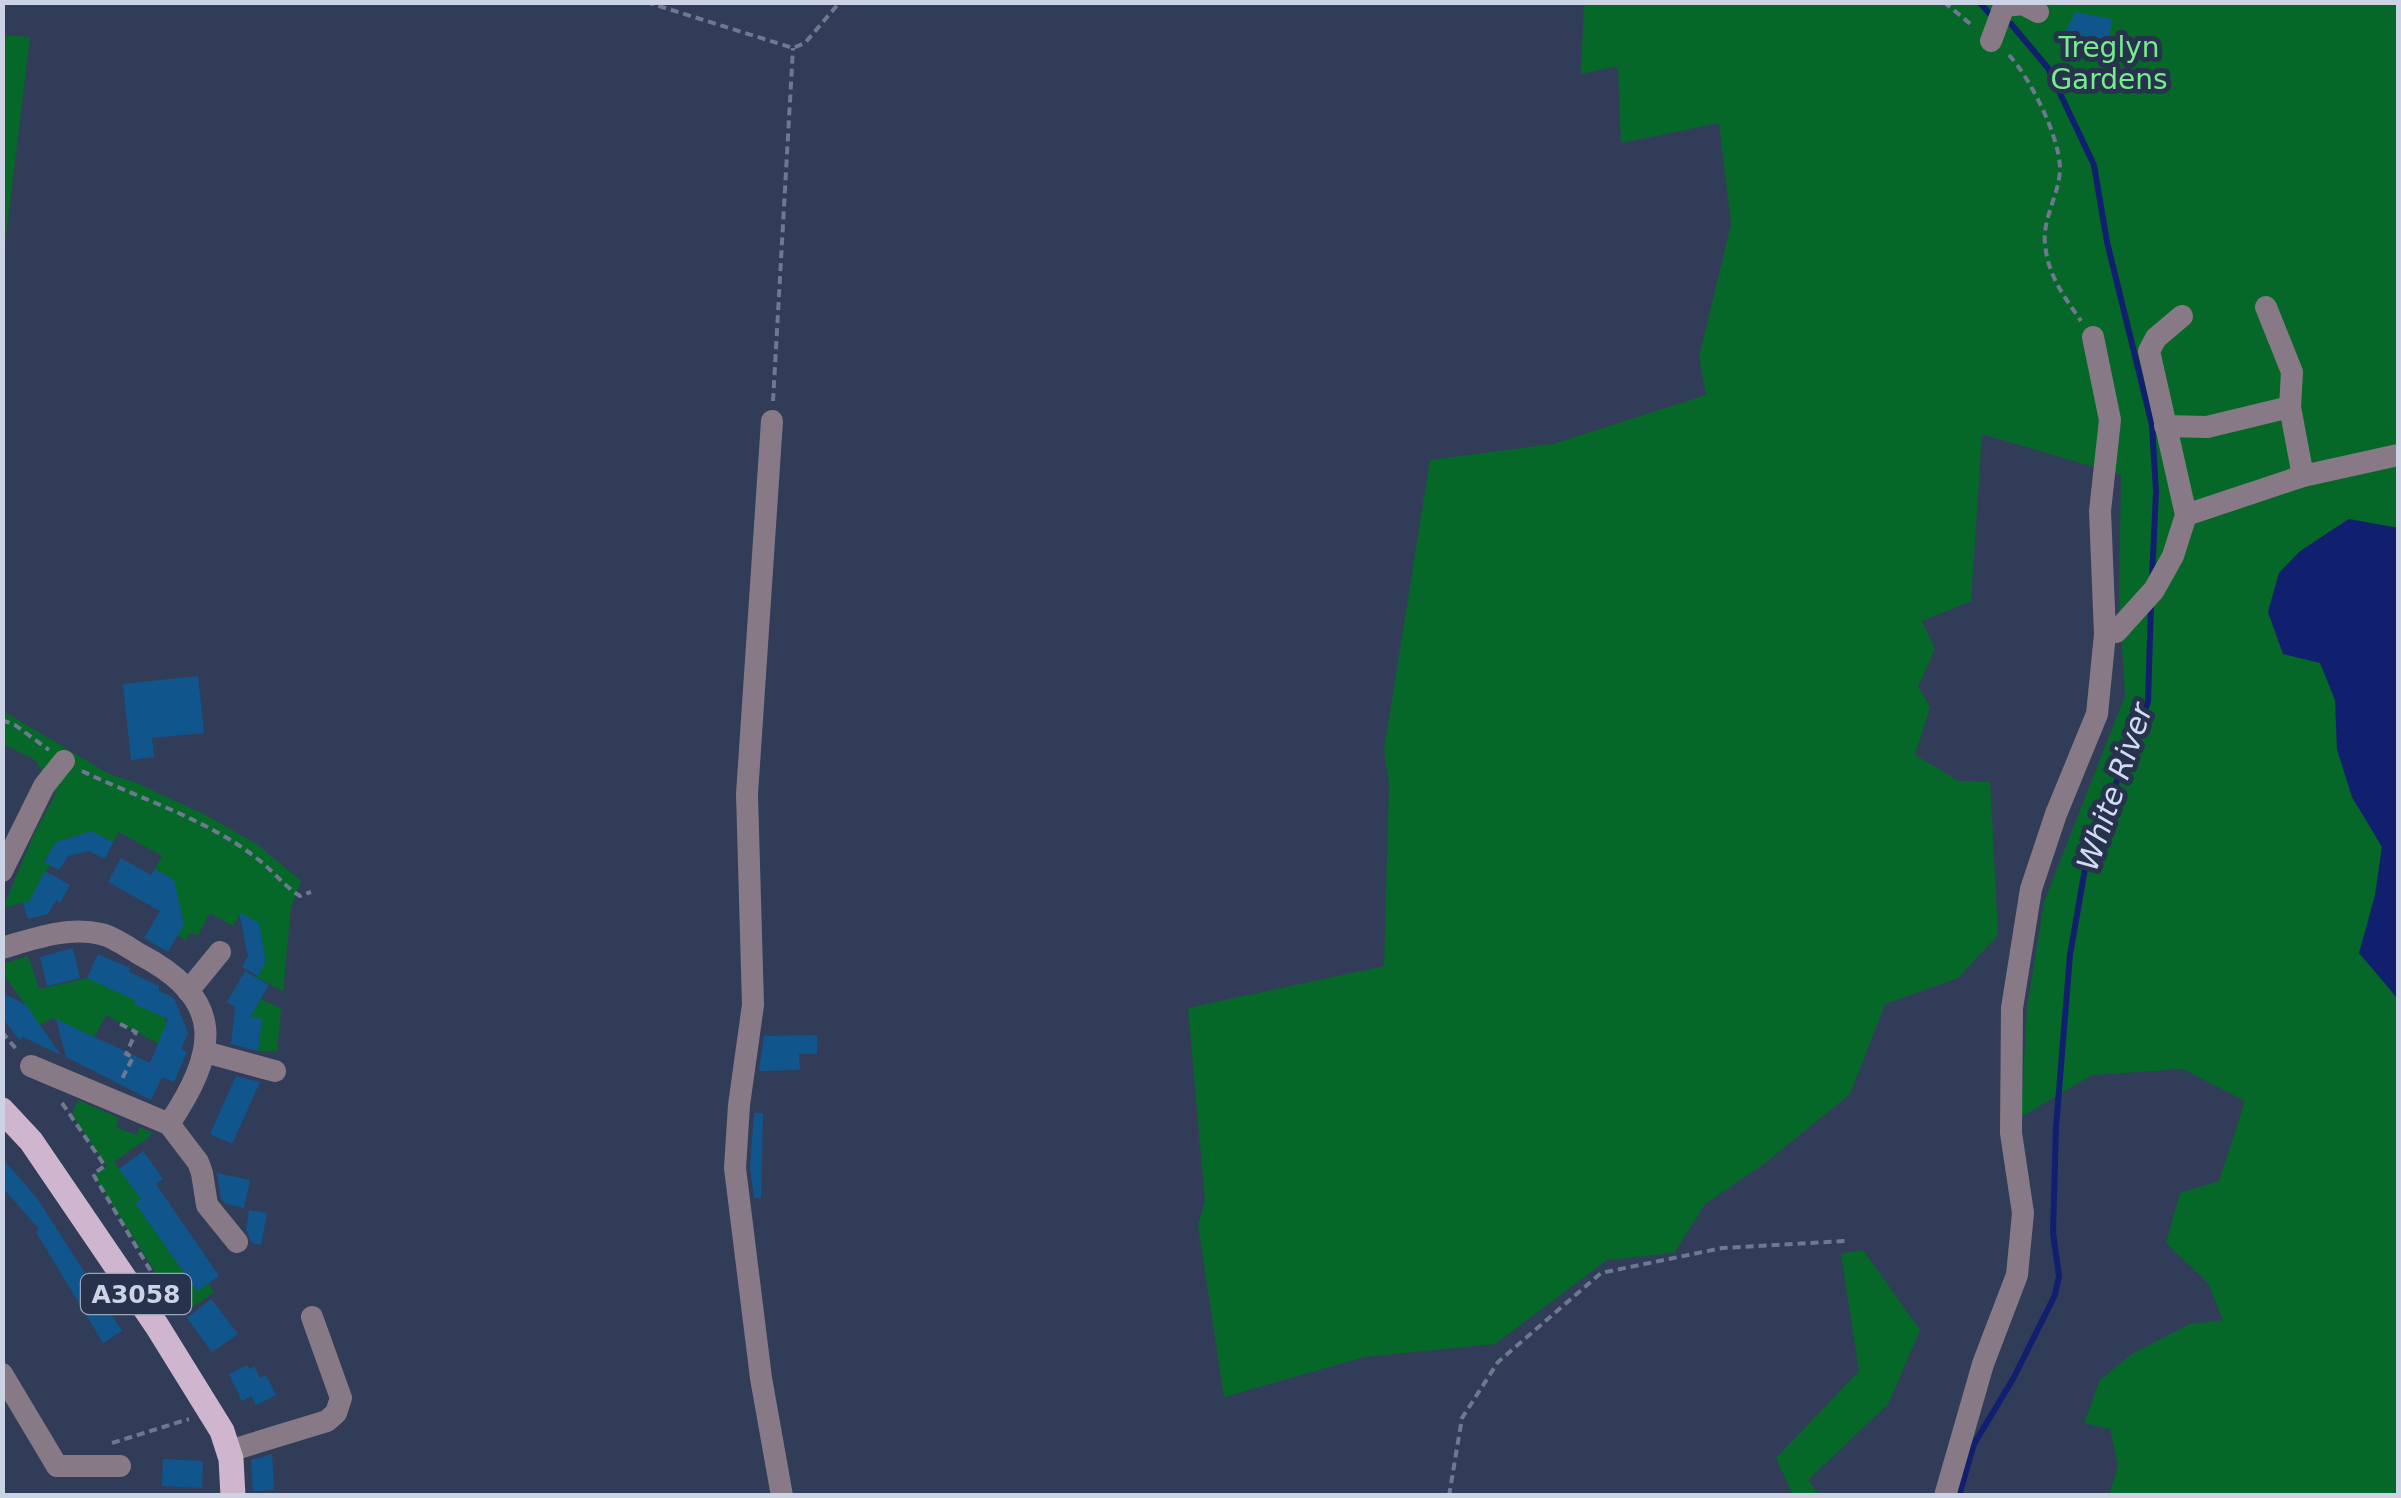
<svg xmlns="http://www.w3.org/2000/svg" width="2401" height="1498" viewBox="0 0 2401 1498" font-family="'DejaVu Sans',sans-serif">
  <rect width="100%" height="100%" fill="#313c59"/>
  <g fill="#066828">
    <polygon points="1584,3 2398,3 2398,528 2348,519 2299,552 2279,573 2268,612 2320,662 2335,700 2337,749 2352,797 2382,847 2375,895 2393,995 2398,999 2398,1495 2109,1495 2118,1466 2110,1429 2084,1423 2100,1380 2132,1354 2190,1324 2223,1320 2208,1283 2166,1243 2180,1193 2219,1181 2245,1101 2183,1069 2092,1075 2021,1117 2027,1007 2044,902 2125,696 2119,595 2121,475 1982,434 1971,601 1922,621 1935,649 1918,686 1930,707 1915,755 1959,781 1990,782 1998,935 1958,978 1885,1004 1850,1094 1765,1163 1705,1204 1674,1253 1607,1260 1495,1344 1364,1357 1224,1397 1198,1225 1205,1201 1188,1008 1384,966 1389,784 1384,750 1430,460 1553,444 1706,395 1699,357 1731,224 1719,123 1621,143 1618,66 1581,74"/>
    <polygon points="3,35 30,37 3,261 2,35"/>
    <polygon points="3,711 109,774 134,782 204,814 258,845 301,881 291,907 283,991 256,977 266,961 259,924 240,914 233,926 210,913 198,935 189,933 186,940 174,933 174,880 155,869 162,856 119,832 113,842 91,831 56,842 44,861 50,865 36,888 36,899 3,908 34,834 56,793 35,760 3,744"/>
    <polygon points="28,956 39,989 87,978 137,996 134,1004 163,1013 170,1035 159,1044 106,1015 94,1037 52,1018 40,1025 3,974 2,964"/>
    <polygon points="261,999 281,1009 277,1051 258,1051 250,1017"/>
    <polygon points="78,1100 119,1118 116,1127 136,1135 140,1127 153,1134 114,1162 141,1199 136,1204 197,1291 208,1283 214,1292 182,1314 94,1176 107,1166 72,1114"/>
    <polygon points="1863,1250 1920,1330 1888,1404 1808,1480 1819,1495 1793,1495 1776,1458 1859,1371 1841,1254"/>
  </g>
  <polygon fill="#111f6f" points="2349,519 2398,528 2398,999 2359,953 2375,895 2382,847 2352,797 2337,749 2335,700 2320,663 2283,654 2268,612 2279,573 2299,552"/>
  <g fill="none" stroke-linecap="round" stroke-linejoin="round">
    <g stroke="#111f6f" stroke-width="6">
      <polyline points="1979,2 1990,14"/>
      <polyline points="2011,24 2048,68 2094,165 2107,242 2152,425 2156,491 2152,578"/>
      <polyline points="1959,1496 1974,1444 2013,1379 2055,1295 2059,1276 2053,1233 2056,1127 2070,955 2087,857 2148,702 2151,605"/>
    </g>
  </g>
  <g fill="#10568c">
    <polygon points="2075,12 2112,19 2108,41 2065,33"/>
    <polygon points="198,676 204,733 152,738 154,757 131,760 123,684"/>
    <polygon points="91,831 113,842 105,859 89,851 68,856 59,870 44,862 56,842"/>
    <polygon points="121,858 151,875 155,869 174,880 184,924 168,952 144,938 160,911 108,882"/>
    <polygon points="45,871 70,885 60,903 56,900 48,914 28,919 23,903 29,901"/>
    <polygon points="239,912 259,923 266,961 258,976 242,967 248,956"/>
    <polygon points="73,948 80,978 47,986 40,957"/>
    <polygon points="98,954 130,968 129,972 159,986 159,991 174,998 188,1033 181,1049 187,1052 174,1082 162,1077 151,1100 66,1057 56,1019 150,1063 168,1019 134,1004 135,1000 87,978"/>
    <polygon points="245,971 269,985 250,1017 262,1018 258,1051 231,1044 235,1007 227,1002"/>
    <polygon points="2,993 26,1005 61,1055 23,1037 19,1040 2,1017"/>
    <polygon points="817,1035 817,1054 799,1054 800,1070 759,1071 764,1036"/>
    <polygon points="236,1076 260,1082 232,1144 210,1134"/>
    <polygon points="754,1113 763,1113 761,1198 754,1198 750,1168"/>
    <polygon points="143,1151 163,1179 156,1184 219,1276 197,1291 135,1203 141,1199 119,1169"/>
    <polygon points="2,1158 37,1198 122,1331 103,1343 36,1232 39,1229 2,1187"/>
    <polygon points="217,1173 250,1180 244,1208 226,1204 221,1199"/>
    <polygon points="249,1210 267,1213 261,1245 252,1243 246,1230"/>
    <polygon points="211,1299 238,1334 212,1352 187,1318"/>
    <polygon points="247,1365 249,1369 254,1366 260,1378 266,1375 276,1395 256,1405 251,1396 242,1401 229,1374"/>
    <polygon points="272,1454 274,1490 253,1491 251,1460"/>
    <polygon points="163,1459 203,1461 202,1488 162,1486"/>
  </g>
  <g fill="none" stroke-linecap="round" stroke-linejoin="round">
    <g stroke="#6f7891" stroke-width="4" stroke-dasharray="8 5" stroke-linecap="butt">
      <polyline points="646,2 793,48 805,43 840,2"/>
      <polyline points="1944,2 1974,27"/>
      <path d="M2009,55c21,23 50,80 51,113 0,25 -18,51 -15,76 3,32 19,52 36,77"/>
      <polyline points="773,401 793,48"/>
      <polyline points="2,720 15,725 49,750"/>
      <path d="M82,771c58,28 126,48 177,89 15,12 25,26 41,36l11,-4"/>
      <polyline points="120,1024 136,1032 126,1054 133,1057 122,1079"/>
      <polyline points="2,1032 17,1050"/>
      <polyline points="62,1103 105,1166 93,1174 162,1290"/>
      <polyline points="112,1443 189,1419"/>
      <polyline points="1449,1496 1462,1418 1498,1362 1601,1273 1722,1248 1845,1241"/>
    </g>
    <g stroke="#877a86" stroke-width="22">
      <polyline points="1991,41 2004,6 2023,4 2038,12"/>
      <polyline points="2266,307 2292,372 2290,407 2303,476"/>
      <polyline points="772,421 747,794 753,1005 739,1105 735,1168 761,1378 782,1496"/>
      <polyline points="2165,426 2207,427 2290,407"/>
      <polyline points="2186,515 2303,476 2398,455"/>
      <polyline points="2105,634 2116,632 2154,590 2173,556 2186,515 2149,351 2156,338 2182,316"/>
      <polyline points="2,871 44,786 64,761"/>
      <path d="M2,948c31,-9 66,-22 99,-14 13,3 28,14 40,21 86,45 76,97 28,169"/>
      <polyline points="188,991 220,952"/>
      <polyline points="205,1052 275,1071"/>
      <polyline points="31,1066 169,1124 198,1162 202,1173 207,1205 237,1242"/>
      <polyline points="2,1374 57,1466 120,1466"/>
      <polyline points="229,1451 327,1421 336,1413 341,1398 312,1317"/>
      <polyline points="1945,1496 1983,1364 2017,1275 2023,1213 2011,1133 2012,1008 2031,889 2056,814 2097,714 2105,634 2100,511 2110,420 2093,337"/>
    </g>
    <polyline stroke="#cfb5cd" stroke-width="25" points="2,1110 31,1141 157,1326 222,1431 231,1459 233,1496"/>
  </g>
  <g text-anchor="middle" stroke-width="10" stroke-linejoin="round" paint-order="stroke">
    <rect fill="#27324d" stroke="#9aa3b7" stroke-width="2.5" x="81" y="1274" width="110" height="40" rx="8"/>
    <g font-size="25" font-weight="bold" fill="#ccd3e5">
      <text x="136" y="1303">A3058</text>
    </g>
    <g font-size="28" fill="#78eb8d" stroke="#27324d">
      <text x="2109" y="57">Treglyn<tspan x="2109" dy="32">Gardens</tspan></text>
    </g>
    <g font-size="30" font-style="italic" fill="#d1dbf2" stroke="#27324d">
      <text transform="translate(2115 787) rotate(-71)" y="10">White River</text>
    </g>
  </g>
  <rect width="2401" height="1498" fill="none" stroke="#ccd3e5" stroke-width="10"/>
</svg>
